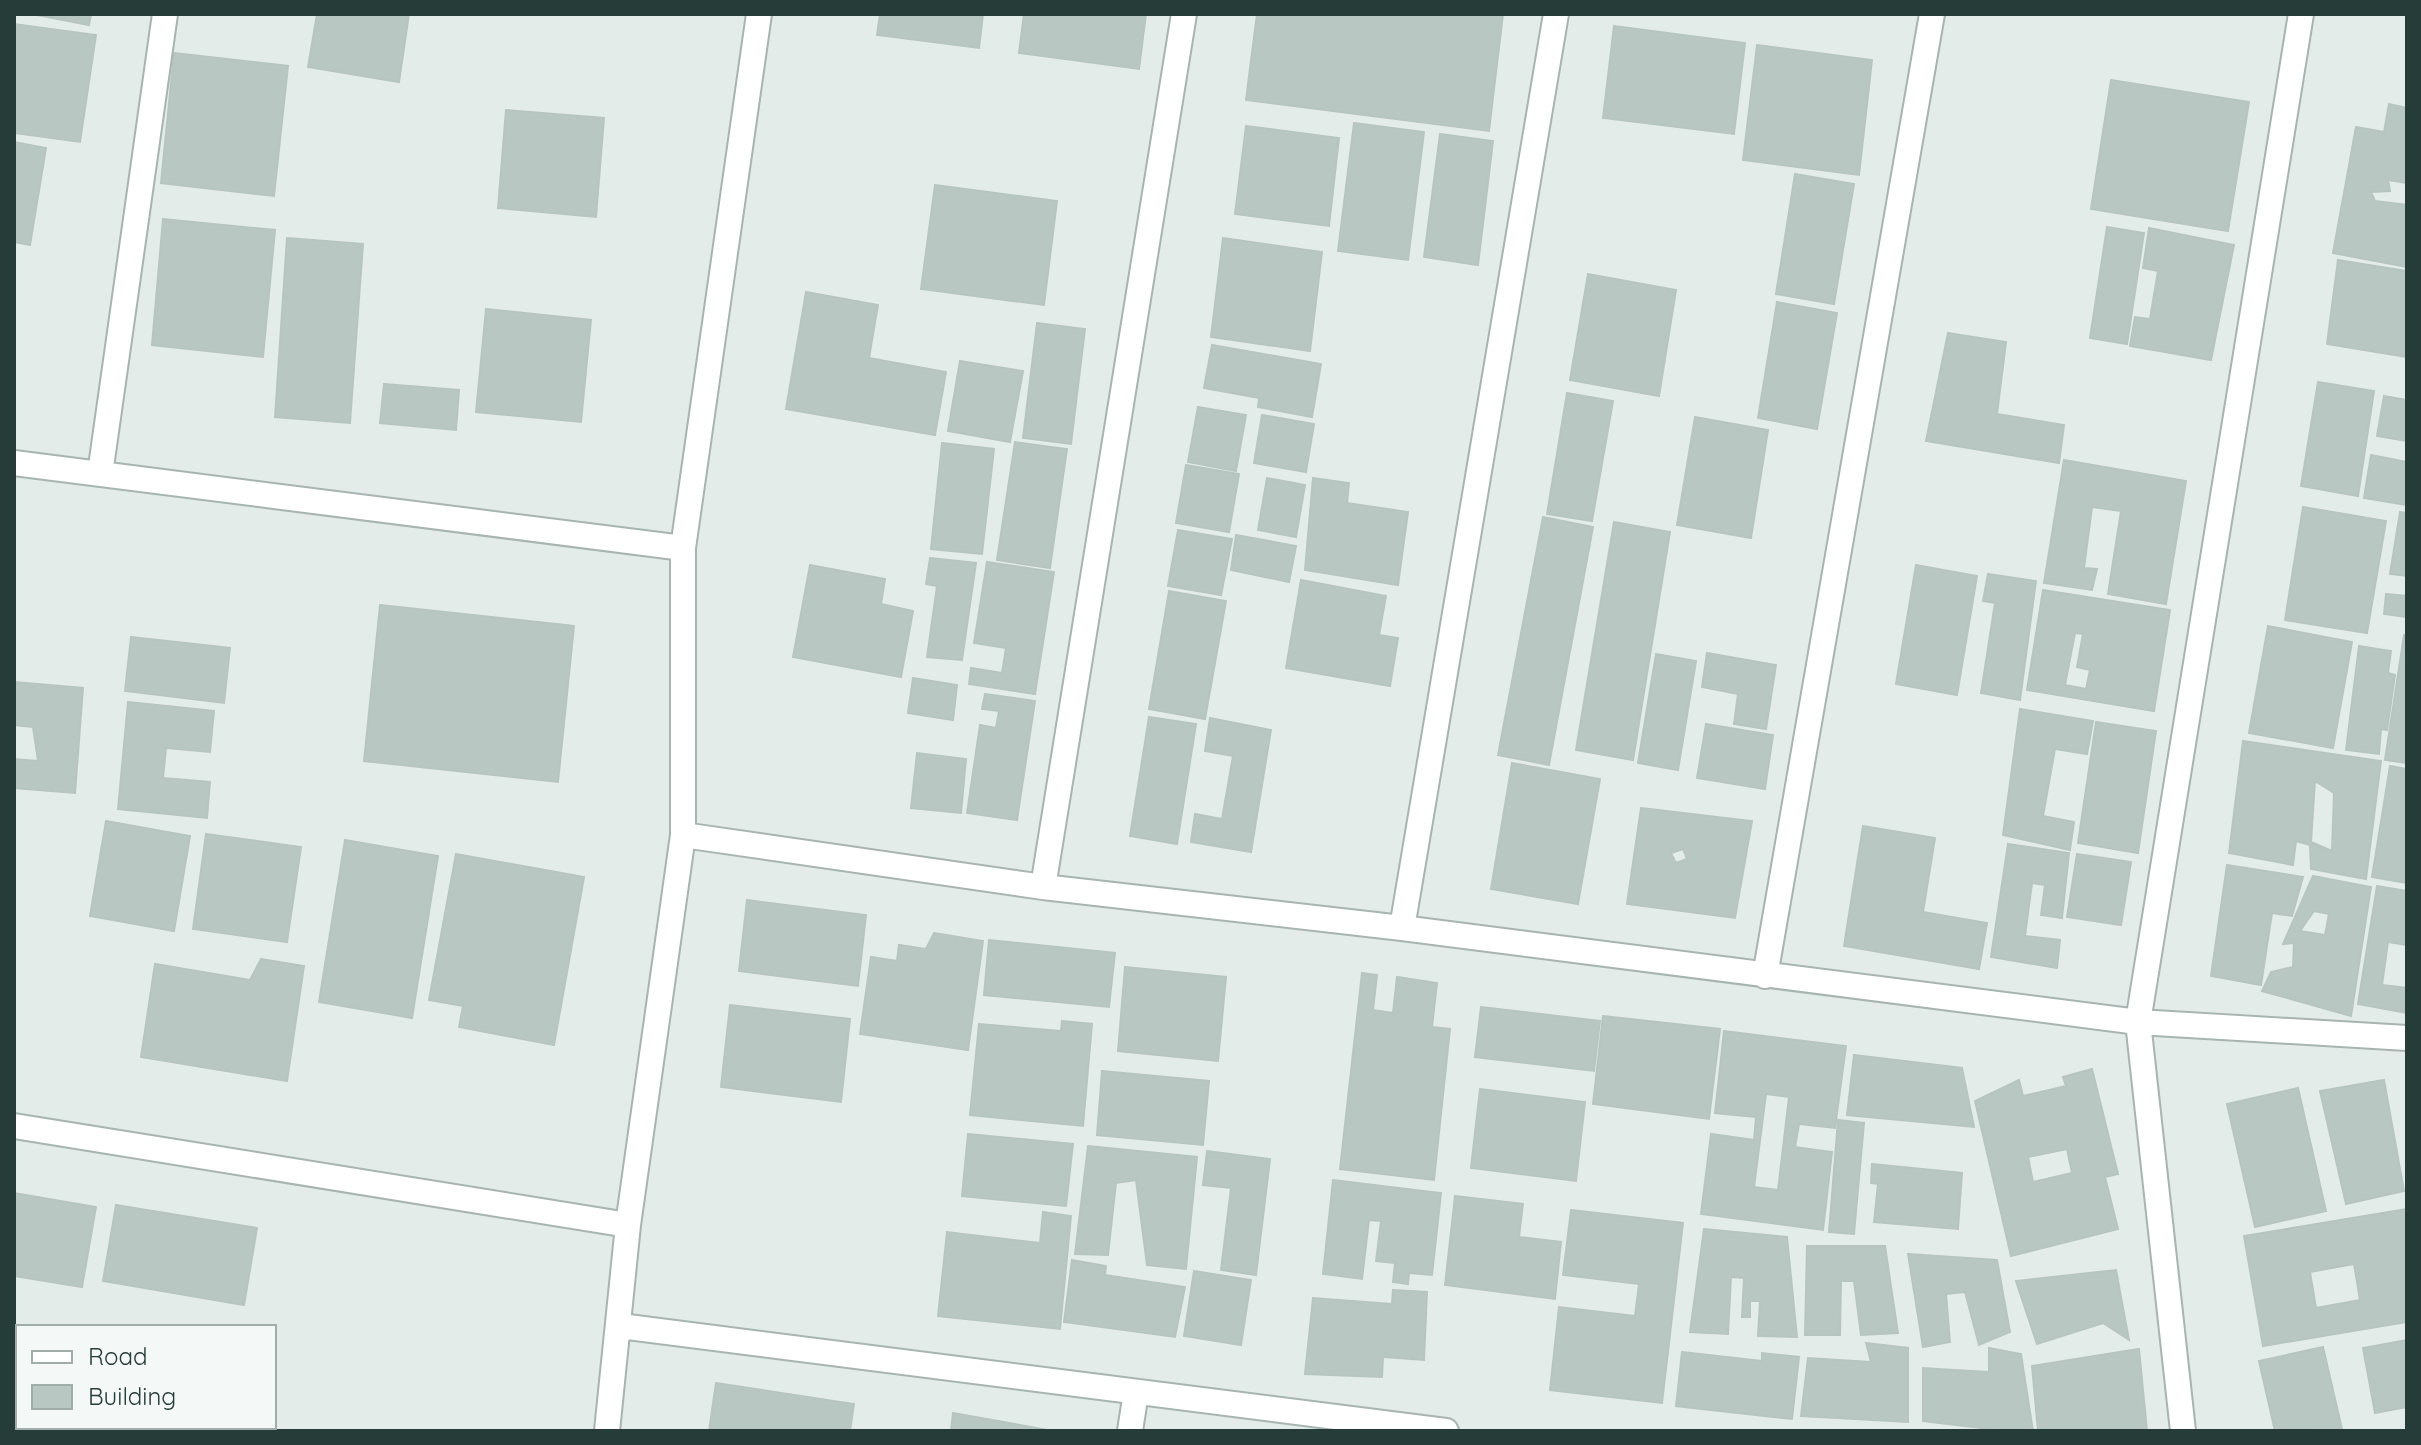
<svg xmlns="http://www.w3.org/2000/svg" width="2421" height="1445" viewBox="0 0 2421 1445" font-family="Quicksand,sans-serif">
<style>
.building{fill:#b9c7c3;stroke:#b7c5c1;stroke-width:2;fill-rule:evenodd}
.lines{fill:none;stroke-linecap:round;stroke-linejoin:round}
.minor-casing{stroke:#a7b4b1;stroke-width:28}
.minor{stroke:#fff;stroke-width:24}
</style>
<rect width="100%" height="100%" fill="#e4ece9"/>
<path class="building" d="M 32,14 L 91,14 L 89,25 Z
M 317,14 L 409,14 L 399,82 L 308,67 Z
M 880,14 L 983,14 L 979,48 L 877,35 Z
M 1024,14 L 1146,14 L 1139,69 L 1019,53 Z
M 1257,14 L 1503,14 L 1489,131 L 1246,100 Z
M 14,24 L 96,35 L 80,142 L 14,133 Z
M 1614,26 L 1745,43 L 1734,134 L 1603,118 Z
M 1757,45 L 1872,60 L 1859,175 L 1743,160 Z
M 174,53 L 288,66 L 274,196 L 161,183 Z
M 2111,80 L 2249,102 L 2228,231 L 2091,209 Z
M 2389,104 L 2407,108 L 2407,183 L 2388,180 L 2390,191 L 2371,192 L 2375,201 L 2407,205 L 2407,267 L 2333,253 L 2356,127 L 2384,132 Z
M 506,110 L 604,118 L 596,217 L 498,208 Z
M 1354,123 L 1424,132 L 1408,260 L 1338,251 Z
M 1246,126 L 1339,138 L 1329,226 L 1235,214 Z
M 1440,134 L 1493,141 L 1478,265 L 1424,257 Z
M 14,142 L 46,148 L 30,245 L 14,242 Z
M 1795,174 L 1854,184 L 1834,304 L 1776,294 Z
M 935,185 L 1057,201 L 1044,305 L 921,289 Z
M 163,219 L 275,230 L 263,357 L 152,345 Z
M 2107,227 L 2144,233 L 2127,344 L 2090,338 Z
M 2149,228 L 2234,245 L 2211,360 L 2130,346 L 2135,317 L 2150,319 L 2158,271 L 2143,268 Z
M 287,238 L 363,244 L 350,423 L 275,417 Z
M 1223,238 L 1322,252 L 1310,351 L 1211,337 Z
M 2338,260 L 2407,271 L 2407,357 L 2327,344 Z
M 1588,274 L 1676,290 L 1659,396 L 1570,380 Z
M 806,292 L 878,305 L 869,358 L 946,372 L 935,435 L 786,409 Z
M 1777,302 L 1837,313 L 1817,429 L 1758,418 Z
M 486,309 L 591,320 L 581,422 L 476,412 Z
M 1037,323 L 1085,329 L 1071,444 L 1023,438 Z
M 1948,333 L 2006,342 L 1997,414 L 2064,425 L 2059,463 L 1926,441 Z
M 1212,345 L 1321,364 L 1312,417 L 1258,407 L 1259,398 L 1204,388 Z
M 960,361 L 1023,371 L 1010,442 L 948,431 Z
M 2318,382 L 2374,391 L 2358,496 L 2301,486 Z
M 384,384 L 459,390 L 456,430 L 380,423 Z
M 1567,393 L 1613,401 L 1592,521 L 1547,514 Z
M 2384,396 L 2407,400 L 2407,441 L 2377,436 Z
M 1198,407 L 1246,415 L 1236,471 L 1188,462 Z
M 1262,415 L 1314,424 L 1306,472 L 1254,463 Z
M 1695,417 L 1768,430 L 1751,538 L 1677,525 Z
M 1015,442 L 1067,449 L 1050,568 L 997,560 Z
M 942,443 L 994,449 L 982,554 L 931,549 Z
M 2371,455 L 2407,462 L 2407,505 L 2364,498 Z
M 2064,460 L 2186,481 L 2166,604 L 2108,594 L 2121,511 L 2092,507 L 2084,568 L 2097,569 L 2092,590 L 2044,583 Z
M 1186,465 L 1239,474 L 1229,532 L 1176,523 Z
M 1267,478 L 1305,485 L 1296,537 L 1258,530 Z
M 1313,478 L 1349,483 L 1347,503 L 1408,512 L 1398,585 L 1305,570 Z
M 2303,507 L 2386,521 L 2367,633 L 2285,620 Z
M 2400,512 L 2407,513 L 2407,576 L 2390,574 Z
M 1543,517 L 1593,527 L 1549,765 L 1498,755 Z
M 1614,522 L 1670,532 L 1633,760 L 1576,750 Z
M 1178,530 L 1232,539 L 1221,595 L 1168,586 Z
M 1236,535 L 1296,546 L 1289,582 L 1231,570 Z
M 930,558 L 976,563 L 962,660 L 927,657 L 937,586 L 926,584 Z
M 987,562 L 1054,572 L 1035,694 L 969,684 L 971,668 L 1002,673 L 1006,648 L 974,643 Z
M 810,565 L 885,579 L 881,604 L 913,611 L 901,677 L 793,657 Z
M 1916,565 L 1977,576 L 1957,695 L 1896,684 Z
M 1988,574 L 2036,581 L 2020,700 L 1981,693 L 1995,603 L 1983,601 Z
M 1301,580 L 1386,596 L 1379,635 L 1398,638 L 1390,686 L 1286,668 Z
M 2043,590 L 2170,610 L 2154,711 L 2027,690 ZM 2075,633 L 2083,634 L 2077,667 L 2090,670 L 2086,689 L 2065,685 Z
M 1169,591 L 1226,601 L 1205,719 L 1149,709 Z
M 2386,594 L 2407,596 L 2407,617 L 2384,614 Z
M 380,605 L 574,626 L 558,782 L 364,761 Z
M 2268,626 L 2352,642 L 2333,748 L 2249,733 Z
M 2404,635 L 2407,636 L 2407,763 L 2385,760 Z
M 131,637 L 230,648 L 224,703 L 125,691 Z
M 2359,646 L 2391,651 L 2388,673 L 2395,675 L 2387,730 L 2381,729 L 2379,754 L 2346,750 Z
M 1707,653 L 1776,665 L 1766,729 L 1734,724 L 1738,694 L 1702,687 Z
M 1656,654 L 1696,661 L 1678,770 L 1638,763 Z
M 913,678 L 957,685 L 953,720 L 908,713 Z
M 14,682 L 83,688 L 75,793 L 14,788 L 14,759 L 38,761 L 33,727 L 14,725 Z
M 985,694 L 1035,701 L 1017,820 L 967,813 L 980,725 L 996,728 L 999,711 L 982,709 Z
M 128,702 L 214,711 L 210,752 L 166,748 L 163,778 L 210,782 L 207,818 L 118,809 Z
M 2020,709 L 2093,721 L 2087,754 L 2055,749 L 2043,816 L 2074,822 L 2070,850 L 2003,835 Z
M 1149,717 L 1196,724 L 1177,844 L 1130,836 Z
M 1210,718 L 1271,730 L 1251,852 L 1191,842 L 1195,814 L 1222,819 L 1233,756 L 1205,751 Z
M 2096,722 L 2156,731 L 2138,853 L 2078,843 Z
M 1706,724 L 1773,735 L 1765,789 L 1697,778 Z
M 2243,741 L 2381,761 L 2366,879 L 2311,869 L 2310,845 L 2296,841 L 2293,865 L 2229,853 ZM 2315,781 L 2334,793 L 2332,851 L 2311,842 Z
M 917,753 L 966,759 L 961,813 L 911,808 Z
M 1512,763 L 1600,779 L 1578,904 L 1491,889 Z
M 2390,766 L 2407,769 L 2407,883 L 2372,877 Z
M 1641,808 L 1752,821 L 1735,918 L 1627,904 ZM 1683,849 L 1687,859 L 1676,863 L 1671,853 Z
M 106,821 L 190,836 L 174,931 L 90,916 Z
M 1863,826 L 1935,838 L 1923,912 L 1987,923 L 1979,969 L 1844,946 Z
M 206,834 L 301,847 L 287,942 L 193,929 Z
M 345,840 L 438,856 L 412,1018 L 319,1002 Z
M 2008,844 L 2069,853 L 2062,918 L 2041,915 L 2045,885 L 2032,883 L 2025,936 L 2060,940 L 2057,968 L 1991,957 Z
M 456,854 L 584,877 L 554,1045 L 459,1027 L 463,1006 L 429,1000 Z
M 2077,854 L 2131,862 L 2121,925 L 2067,917 Z
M 2227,865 L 2303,877 L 2292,916 L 2272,913 L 2261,985 L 2211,976 Z
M 2313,876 L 2371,887 L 2351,1016 L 2262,991 L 2271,972 L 2293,967 L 2294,943 L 2283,944 ZM 2314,911 L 2329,914 L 2325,935 L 2300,931 Z
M 2377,886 L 2407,891 L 2407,945 L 2388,942 L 2382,985 L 2407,988 L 2407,1013 L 2358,1004 Z
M 747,900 L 866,915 L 858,986 L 739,971 Z
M 934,933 L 983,941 L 968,1050 L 860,1034 L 871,957 L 897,961 L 899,945 L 926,949 Z
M 989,940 L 1115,953 L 1109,1007 L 984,995 Z
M 261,959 L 304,966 L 287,1081 L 141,1057 L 155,964 L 250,980 Z
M 1125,967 L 1226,977 L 1218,1061 L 1118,1051 Z
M 1362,973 L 1377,975 L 1373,1010 L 1393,1013 L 1397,977 L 1437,983 L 1432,1027 L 1450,1029 L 1434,1180 L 1340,1169 Z
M 730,1005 L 850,1019 L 841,1102 L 721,1087 Z
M 1481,1007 L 1600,1021 L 1594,1071 L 1475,1057 Z
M 1603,1016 L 1720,1029 L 1709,1119 L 1593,1104 Z
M 1062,1021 L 1092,1024 L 1083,1126 L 970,1115 L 979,1024 L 1061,1031 Z
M 1724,1031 L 1846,1046 L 1835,1128 L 1799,1124 L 1795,1147 L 1832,1152 L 1823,1230 L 1701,1214 L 1711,1134 L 1754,1140 L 1756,1117 L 1715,1113 ZM 1766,1094 L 1789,1097 L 1778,1190 L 1754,1187 Z
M 1854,1055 L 1962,1068 L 1974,1127 L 1847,1115 Z
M 2092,1069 L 2118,1174 L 2105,1177 L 2118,1229 L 2011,1256 L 1975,1101 L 2019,1080 L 2023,1096 L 2066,1086 L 2063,1077 ZM 2067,1149 L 2072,1173 L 2033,1182 L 2028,1157 Z
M 1102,1071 L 1209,1081 L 1203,1145 L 1097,1135 Z
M 2384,1080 L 2404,1191 L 2346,1204 L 2320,1091 Z
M 2298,1088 L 2326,1211 L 2255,1227 L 2227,1104 Z
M 1480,1089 L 1585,1102 L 1576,1181 L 1471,1168 Z
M 1838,1120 L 1864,1123 L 1854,1234 L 1829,1232 Z
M 968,1134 L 1073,1144 L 1066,1206 L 962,1196 Z
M 1088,1146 L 1197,1157 L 1186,1269 L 1147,1265 L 1136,1180 L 1116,1183 L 1108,1255 L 1075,1254 Z
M 1207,1151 L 1270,1159 L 1256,1275 L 1221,1270 L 1231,1188 L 1203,1185 Z
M 1872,1164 L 1962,1173 L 1958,1229 L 1874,1222 L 1878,1184 L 1871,1183 Z
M 1333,1180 L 1441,1193 L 1432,1275 L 1409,1273 L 1408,1284 L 1393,1282 L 1395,1263 L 1376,1261 L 1381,1221 L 1369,1220 L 1362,1279 L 1323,1274 Z
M 14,1193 L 96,1207 L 82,1287 L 14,1276 Z
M 1455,1196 L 1523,1204 L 1519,1237 L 1561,1242 L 1555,1299 L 1445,1285 Z
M 116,1205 L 257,1228 L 244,1305 L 103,1281 Z
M 2407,1209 L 2407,1322 L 2263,1346 L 2244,1236 ZM 2354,1264 L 2360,1300 L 2316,1308 L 2310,1272 Z
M 1571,1210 L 1683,1223 L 1662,1403 L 1550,1390 L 1559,1307 L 1635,1316 L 1639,1284 L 1563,1275 Z
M 1043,1212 L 1071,1216 L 1060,1329 L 938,1316 L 947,1232 L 1040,1243 Z
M 1704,1229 L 1787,1237 L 1797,1337 L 1758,1336 L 1760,1301 L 1750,1301 L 1750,1317 L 1742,1317 L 1744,1278 L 1731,1277 L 1728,1334 L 1690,1332 Z
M 1807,1246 L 1885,1246 L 1898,1333 L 1861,1335 L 1854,1281 L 1841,1281 L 1840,1335 L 1805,1335 Z
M 1908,1254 L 1997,1260 L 2010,1332 L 1979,1345 L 1965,1292 L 1946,1294 L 1950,1342 L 1923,1347 Z
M 1072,1260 L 1106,1266 L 1105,1275 L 1185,1287 L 1175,1337 L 1064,1322 Z
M 2116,1270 L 2129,1340 L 2103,1323 L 2037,1344 L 2016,1281 Z
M 1194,1271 L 1251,1280 L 1241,1345 L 1184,1336 Z
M 1393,1290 L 1427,1292 L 1424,1360 L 1383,1357 L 1382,1377 L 1305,1374 L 1313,1298 L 1392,1304 Z
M 2407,1340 L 2407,1407 L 2375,1413 L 2363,1348 Z
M 1866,1343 L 1908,1348 L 1908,1422 L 1801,1416 L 1808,1358 L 1871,1362 Z
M 2323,1347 L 2342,1429 L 2275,1431 L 2259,1361 Z
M 1989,1348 L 2021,1354 L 2033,1431 L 2007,1431 L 1923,1421 L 1923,1368 L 1989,1372 Z
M 2139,1349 L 2147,1431 L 2038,1431 L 2032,1366 Z
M 1682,1352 L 1762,1361 L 1762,1353 L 1799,1357 L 1792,1419 L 1676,1406 Z
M 716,1383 L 854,1404 L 850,1431 L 709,1431 Z
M 953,1413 L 1048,1430 L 1048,1431 L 951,1431 Z"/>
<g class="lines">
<defs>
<path id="minor" d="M 14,463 L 683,548
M 100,474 L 165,14
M 683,835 L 1043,887 L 1402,928 L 2138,1022 L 2407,1038
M 1043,887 L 1184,14
M 1402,928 L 1556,14
M 1765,976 L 1932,14
M 14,1126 L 628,1225
M 620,1326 L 1446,1431
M 607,1431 L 628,1225 L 683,835 L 683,548 L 759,14
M 1130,1431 L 1136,1392
M 2183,1431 L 2138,1022 L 2301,14"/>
</defs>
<use href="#minor" class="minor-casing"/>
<use href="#minor" class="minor"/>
</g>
<rect width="2421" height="1445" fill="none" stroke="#253c39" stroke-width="32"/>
<rect x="16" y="1325" width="260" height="104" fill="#f4f9f7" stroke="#a1adab" stroke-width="2"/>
<rect x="32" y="1351" width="40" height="12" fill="#ffffff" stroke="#a1adab" stroke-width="2"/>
<text x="88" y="1365" font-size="24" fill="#253c39">Road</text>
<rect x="32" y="1385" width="40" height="24" fill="#b9c7c3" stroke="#a1adab" stroke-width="2"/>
<text x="88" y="1405" font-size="24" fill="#253c39">Building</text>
</svg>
